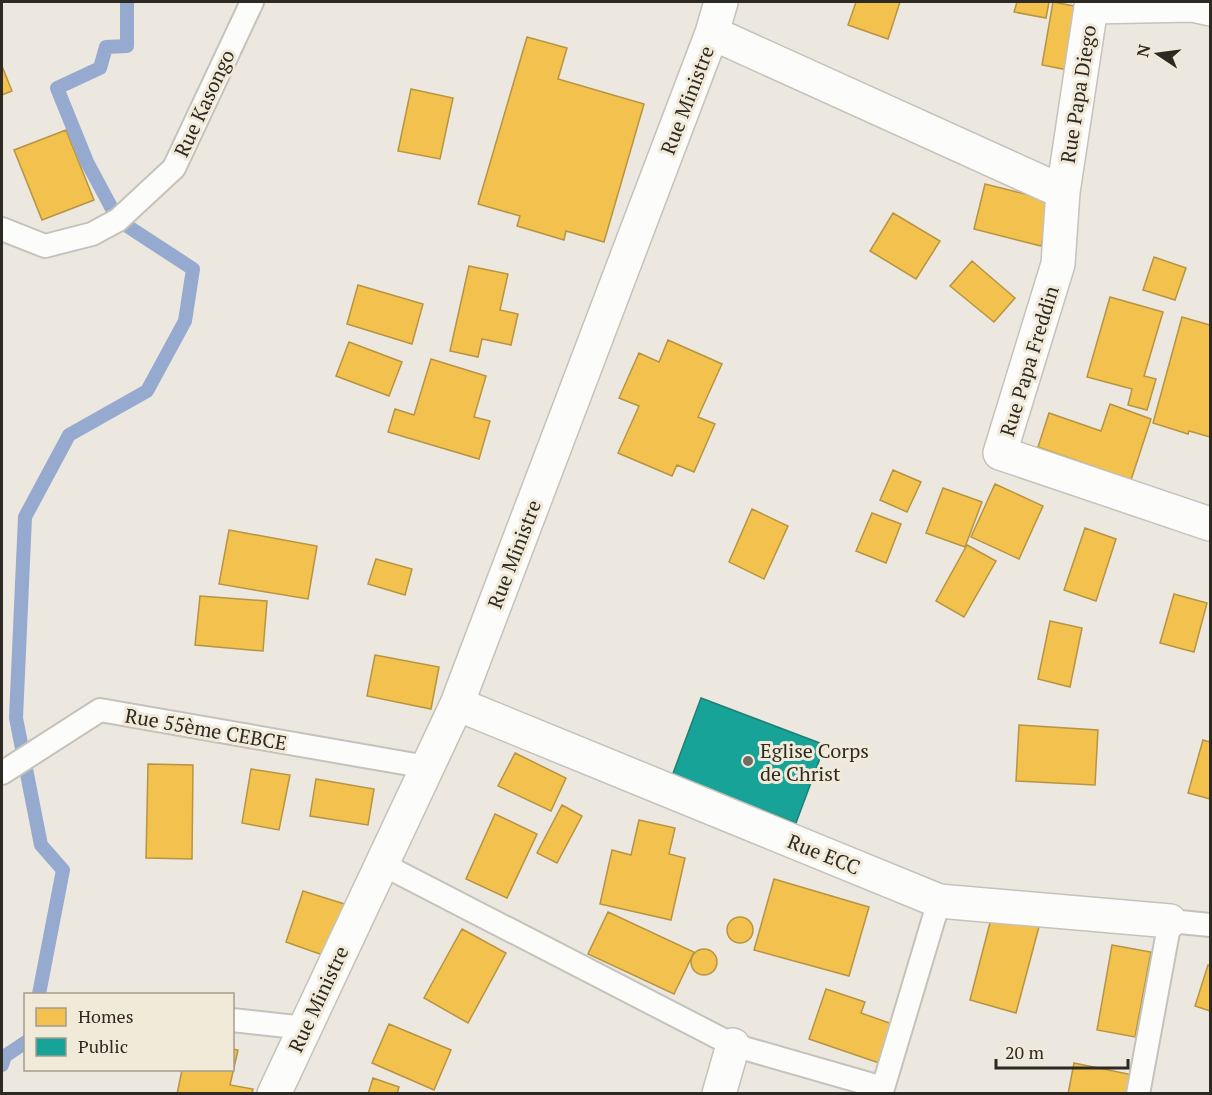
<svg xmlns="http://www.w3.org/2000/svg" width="1212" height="1095" viewBox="0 0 1212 1095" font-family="'PT Serif',serif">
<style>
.homes{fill:#f2c14e;stroke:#b79441;stroke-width:1.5}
.public{fill:#17a398;stroke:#1e7f75;stroke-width:1.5}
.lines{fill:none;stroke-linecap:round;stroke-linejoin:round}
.stream{stroke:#96aad0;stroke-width:14}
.lane-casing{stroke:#c5c2bb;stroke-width:26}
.street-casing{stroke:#c5c2bb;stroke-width:36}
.lane{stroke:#fcfcfa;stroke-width:22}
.street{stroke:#fcfcfa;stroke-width:33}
.poi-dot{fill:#706c65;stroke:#f2ead9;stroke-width:2}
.labels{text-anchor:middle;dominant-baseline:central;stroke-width:6;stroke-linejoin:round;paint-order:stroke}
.street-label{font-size:20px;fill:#2d2a23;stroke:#f2ead9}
.poi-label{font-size:20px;fill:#2d2a23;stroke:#f2ead9;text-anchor:start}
</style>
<rect width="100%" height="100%" fill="#ece8df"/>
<path class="homes" d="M 856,2 L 900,2 L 888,39 L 848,25 Z
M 1017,2 L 1049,2 L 1046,18 L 1014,12 Z
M 1053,2 L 1080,7 L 1068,70 L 1042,65 Z
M 527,37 L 567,48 L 558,79 L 644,104 L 604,242 L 566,231 L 564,240 L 517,226 L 520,216 L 478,204 Z
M 2,66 L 12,91 L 2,95 Z
M 411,89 L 453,98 L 440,159 L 398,151 Z
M 66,130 L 94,200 L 42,220 L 14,150 Z
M 985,184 L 1053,201 L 1041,246 L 974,229 Z
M 893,213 L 940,241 L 916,279 L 870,251 Z
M 1154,257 L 1186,268 L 1175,300 L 1143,290 Z
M 972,261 L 1015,298 L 994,322 L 950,286 Z
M 469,266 L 508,274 L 500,310 L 518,314 L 511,345 L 482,339 L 478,357 L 450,351 Z
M 358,285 L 423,304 L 412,344 L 347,324 Z
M 1110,297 L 1163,312 L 1144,376 L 1156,379 L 1147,410 L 1128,405 L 1132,389 L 1087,377 Z
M 1182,317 L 1210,325 L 1210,437 L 1189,431 L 1188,434 L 1153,423 Z
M 668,340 L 722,364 L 698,417 L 715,424 L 694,472 L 677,465 L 672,476 L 618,453 L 639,406 L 619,398 L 639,353 L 659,362 Z
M 349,342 L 402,362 L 389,396 L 336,376 Z
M 431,359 L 486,376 L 474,417 L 490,421 L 479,459 L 388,432 L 395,409 L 414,415 Z
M 1110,404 L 1151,419 L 1131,480 L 1038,447 L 1049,413 L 1101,431 Z
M 893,470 L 921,482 L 907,512 L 880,500 Z
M 995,484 L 1043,506 L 1019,559 L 971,537 Z
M 943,488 L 982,502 L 965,547 L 926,533 Z
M 752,509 L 788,526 L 764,579 L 729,562 Z
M 872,513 L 901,524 L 886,563 L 856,551 Z
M 1085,528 L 1116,539 L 1096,601 L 1064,590 Z
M 229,530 L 317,546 L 308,599 L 219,584 Z
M 967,545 L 996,561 L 964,617 L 936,601 Z
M 376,559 L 412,569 L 405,595 L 368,584 Z
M 1174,594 L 1207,603 L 1194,652 L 1160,643 Z
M 200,596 L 267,601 L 263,651 L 195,645 Z
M 1050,621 L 1082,628 L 1070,687 L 1038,679 Z
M 375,655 L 439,667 L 431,709 L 367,696 Z
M 1019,725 L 1098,730 L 1095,785 L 1016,781 Z
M 1203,740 L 1210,742 L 1210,799 L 1188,793 Z
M 515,753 L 566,778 L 551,811 L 498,786 Z
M 148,764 L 193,765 L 192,859 L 146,858 Z
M 251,769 L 290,775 L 279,830 L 242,823 Z
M 316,779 L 374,789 L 368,825 L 310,816 Z
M 562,805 L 582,816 L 557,863 L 537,853 Z
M 495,814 L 537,834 L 507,898 L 466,879 Z
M 639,820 L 675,828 L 669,854 L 685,858 L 671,920 L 600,904 L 612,850 L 631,855 Z
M 774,879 L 869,907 L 849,976 L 754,950 Z
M 303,891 L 351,906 L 334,959 L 286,942 Z
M 993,911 L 1040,923 L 1016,1013 L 970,1000 Z
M 608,912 L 694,952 L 674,994 L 588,954 Z
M727 930a13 13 0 1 1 26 0a13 13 0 1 1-26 0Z
M 462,929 L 506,953 L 468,1023 L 424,998 Z
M 1112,945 L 1151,952 L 1135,1037 L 1097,1030 Z
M691 962a13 13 0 1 1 26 0a13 13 0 1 1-26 0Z
M 1208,965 L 1210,966 L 1210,1011 L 1195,1006 Z
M 826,989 L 865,1002 L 861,1013 L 895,1025 L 882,1064 L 809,1039 Z
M 389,1024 L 451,1050 L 434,1090 L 372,1063 Z
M 232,1049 L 238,1050 L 230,1085 L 253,1089 L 252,1094 L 177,1094 L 182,1070 L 232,1070 Z
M 1074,1063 L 1133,1075 L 1129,1094 L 1068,1094 Z
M 373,1078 L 399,1087 L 397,1094 L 368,1094 Z"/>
<path class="public" d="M 701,698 L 825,745 L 796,823 L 672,776 Z"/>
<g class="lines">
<path class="stream" d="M 39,994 L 63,870 L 41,845 L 16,718 L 25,517 L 69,435 L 147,391 L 185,321 L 193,269 L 118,220 L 87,162 L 57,88 L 100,68 L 106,47 L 127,46 L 127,2
M 2,1065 L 5,1056 L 26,1042"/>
<defs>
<path id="lane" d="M 2,229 L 45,246 L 92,234 L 118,220 L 174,168 L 252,2
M 2,773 L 100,710 L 427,767
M 382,864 L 733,1045 L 883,1088 L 939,901
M 232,1020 L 305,1028
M 1138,1094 L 1170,921 L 1210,925"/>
<path id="street" d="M 1210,9 L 1192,5 L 1091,7 L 1063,192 L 1058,264 L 1000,453 L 1210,524
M 712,33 L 1063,192
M 457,704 L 939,901 L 1170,921
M 274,1094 L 457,704 L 712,33 L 721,2
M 719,1094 L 733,1045"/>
</defs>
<use href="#lane" class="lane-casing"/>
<use href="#street" class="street-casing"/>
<use href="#lane" class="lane"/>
<use href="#street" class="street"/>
</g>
<circle class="poi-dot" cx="748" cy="761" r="6"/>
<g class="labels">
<g class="street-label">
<text transform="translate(1078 94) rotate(-81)">Rue Papa Diego</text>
<text transform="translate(687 100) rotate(-69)">Rue Ministre</text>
<text transform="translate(204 103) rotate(-65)">Rue Kasongo</text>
<text transform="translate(1029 361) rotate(-73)">Rue Papa Freddin</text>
<text transform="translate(514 554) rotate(-69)">Rue Ministre</text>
<text transform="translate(206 729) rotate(10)">Rue 55ème CEBCE</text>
<text transform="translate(824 854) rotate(22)">Rue ECC</text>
<text transform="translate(318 999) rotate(-65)">Rue Ministre</text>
</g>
<g class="poi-label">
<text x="760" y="750">Eglise Corps<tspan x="760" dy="23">de Christ</tspan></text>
</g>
</g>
<rect width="1212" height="1095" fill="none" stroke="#2d2a23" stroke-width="6"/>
<rect x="24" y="993" width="210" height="78" fill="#f2ead9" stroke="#a39d90" stroke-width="1.5"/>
<rect x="36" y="1008" width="30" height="18" fill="#f2c14e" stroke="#a39d90" stroke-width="1.5"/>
<text x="78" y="1023" font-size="18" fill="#2d2a23">Homes</text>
<rect x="36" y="1038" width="30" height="18" fill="#17a398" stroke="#a39d90" stroke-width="1.5"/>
<text x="78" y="1053" font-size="18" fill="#2d2a23">Public</text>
<g transform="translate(1158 54) rotate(283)" stroke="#f2ead9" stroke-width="4.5" paint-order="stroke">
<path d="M0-4.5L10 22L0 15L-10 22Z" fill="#2d2a23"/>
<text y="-9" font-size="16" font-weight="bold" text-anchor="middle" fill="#2d2a23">N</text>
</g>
<path d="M996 1059v9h132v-9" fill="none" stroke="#2d2a23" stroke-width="3"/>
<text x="1005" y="1059" font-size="18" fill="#2d2a23" stroke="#f2ead9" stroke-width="4.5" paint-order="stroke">20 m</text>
</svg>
